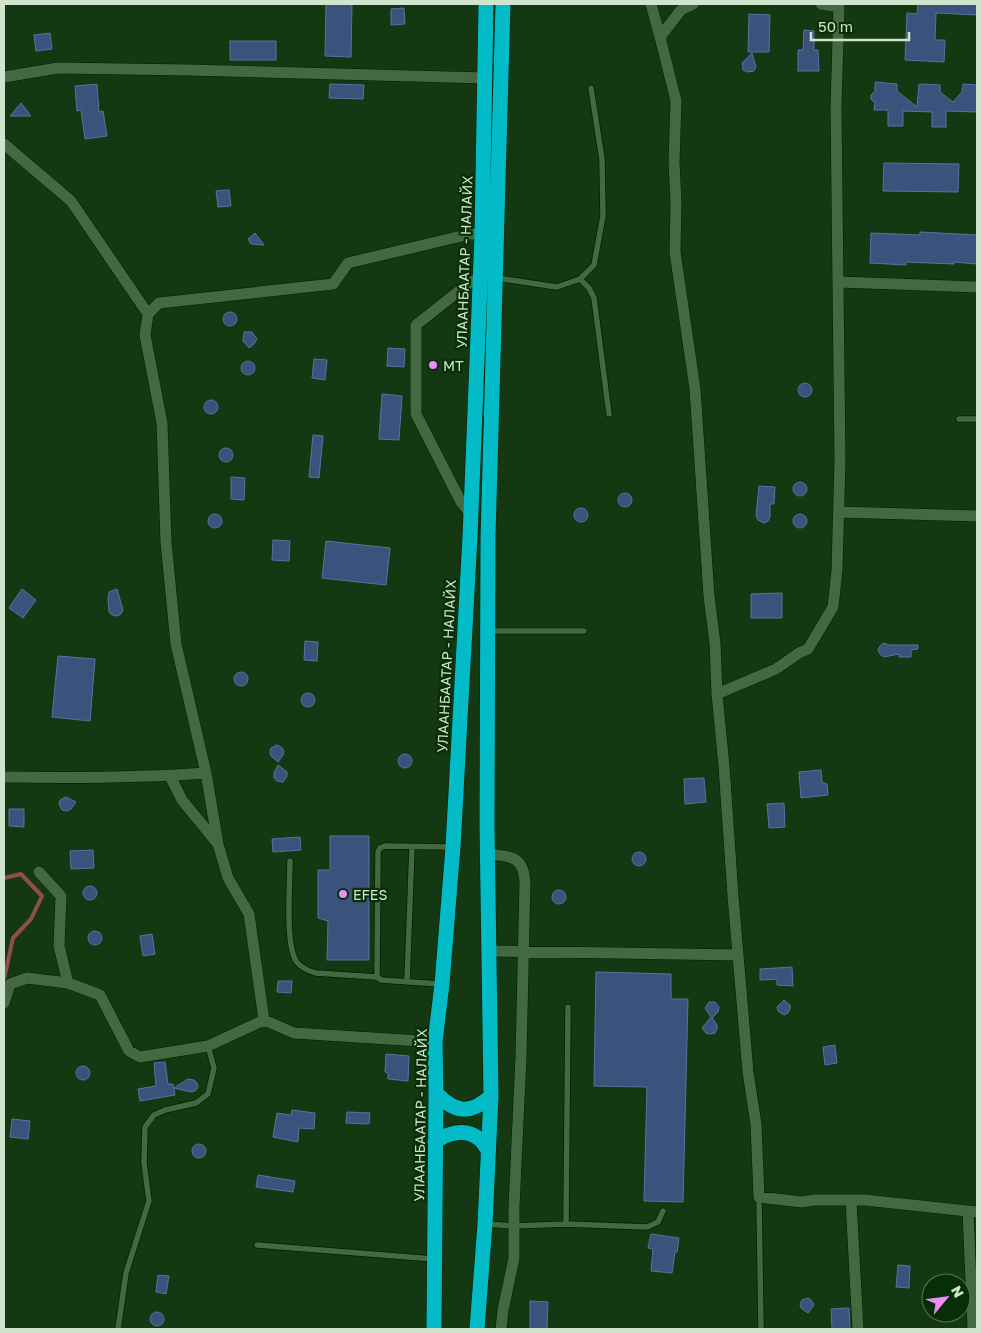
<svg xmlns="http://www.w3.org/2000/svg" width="981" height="1333" viewBox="0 0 981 1333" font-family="'Golos Text',sans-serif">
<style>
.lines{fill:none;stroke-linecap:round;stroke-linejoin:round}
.stream{stroke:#8e4f4c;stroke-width:4}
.building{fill:#3b527d;stroke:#5a729f}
.lane-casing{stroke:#001f00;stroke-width:7}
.street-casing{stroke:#001f00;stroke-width:12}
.highway-casing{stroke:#001f00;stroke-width:16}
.lane{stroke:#446940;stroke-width:5.5}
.street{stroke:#446940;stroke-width:11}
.highway{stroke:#02bbc6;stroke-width:15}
.poi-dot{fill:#ec8cfa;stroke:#082e07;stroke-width:2}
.labels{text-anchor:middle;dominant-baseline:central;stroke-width:4.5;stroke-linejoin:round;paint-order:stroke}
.street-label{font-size:14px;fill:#d0e4cd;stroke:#082e07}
.poi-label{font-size:14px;fill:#d0e4cd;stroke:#082e07;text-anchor:start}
</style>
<rect width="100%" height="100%" fill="#143812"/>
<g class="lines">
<path class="stream" d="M 4,878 L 21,874 L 42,896 L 31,919 L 13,938 L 4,979"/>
</g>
<path class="building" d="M 326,4 L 352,4 L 351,57 L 325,56 Z
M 918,4 L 977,4 L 977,15 L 936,13 L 935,40 L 945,40 L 944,62 L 905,60 L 907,13 L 917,14 Z
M 404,8 L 405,24 L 391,25 L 391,9 Z
M 749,14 L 770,15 L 769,52 L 748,52 Z
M 804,30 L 814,31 L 814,50 L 818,50 L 819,71 L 798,71 L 798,50 L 803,50 Z
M 50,33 L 52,49 L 36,51 L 34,35 Z
M 230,41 L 276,41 L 276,60 L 230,60 Z
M 752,53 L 756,67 L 754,71 L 747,72 L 743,70 L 742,63 Z
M 875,82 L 897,84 L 897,91 L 917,107 L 919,84 L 940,85 L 940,92 L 953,102 L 962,92 L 963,84 L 977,85 L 977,112 L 946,111 L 946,127 L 932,127 L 932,112 L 903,111 L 903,126 L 888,126 L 888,110 L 874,110 L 875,103 L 871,99 L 871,95 L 875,91 Z
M 97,84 L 99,112 L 103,111 L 107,136 L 85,139 L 81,110 L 77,111 L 75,86 Z
M 330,84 L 364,85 L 363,99 L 329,98 Z
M 21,103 L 31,116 L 10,116 Z
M 884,163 L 959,164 L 958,192 L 883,191 Z
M 229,190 L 231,206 L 218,207 L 216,191 Z
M 920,232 L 977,235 L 977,264 L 954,262 L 954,264 L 906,262 L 906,265 L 870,263 L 871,233 L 920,235 Z
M 255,233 L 264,245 L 251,244 L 248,239 Z
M223 319a7 7 0 1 1 14 0a7 7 0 1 1-14 0Z
M 244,332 L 252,332 L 257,339 L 254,344 L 249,348 L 243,341 Z
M 388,348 L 405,349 L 404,367 L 387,366 Z
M 314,359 L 327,360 L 325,380 L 312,378 Z
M241 368a7 7 0 1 1 14 0a7 7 0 1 1-14 0Z
M798 390a7 7 0 1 1 14 0a7 7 0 1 1-14 0Z
M 382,394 L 402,396 L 399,440 L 379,439 Z
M204 407a7 7 0 1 1 14 0a7 7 0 1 1-14 0Z
M 313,435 L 323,436 L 319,478 L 309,477 Z
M219 455a7 7 0 1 1 14 0a7 7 0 1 1-14 0Z
M 231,477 L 245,478 L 244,500 L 231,499 Z
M793 489a7 7 0 1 1 14 0a7 7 0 1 1-14 0Z
M 759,486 L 775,487 L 774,504 L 770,504 L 770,517 L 768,521 L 764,523 L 758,520 L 756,516 Z
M618 500a7 7 0 1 1 14 0a7 7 0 1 1-14 0Z
M574 515a7 7 0 1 1 14 0a7 7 0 1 1-14 0Z
M793 521a7 7 0 1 1 14 0a7 7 0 1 1-14 0Z
M208 521a7 7 0 1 1 14 0a7 7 0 1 1-14 0Z
M 273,540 L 290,541 L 289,561 L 272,560 Z
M 326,541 L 390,548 L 386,585 L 322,578 Z
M 22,589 L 36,600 L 23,618 L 9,608 Z
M 117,589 L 123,610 L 121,614 L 117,616 L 112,615 L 109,612 L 108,600 L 109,592 Z
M 782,593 L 782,618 L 751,618 L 751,594 Z
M 305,641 L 318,642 L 317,661 L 304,660 Z
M 883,643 L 890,645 L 918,645 L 918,649 L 911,650 L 911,657 L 899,657 L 899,654 L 884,657 L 880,654 L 878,650 L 880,646 Z
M 58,656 L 95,659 L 90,721 L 52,717 Z
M234 679a7 7 0 1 1 14 0a7 7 0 1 1-14 0Z
M301 700a7 7 0 1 1 14 0a7 7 0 1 1-14 0Z
M 277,745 L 281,747 L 284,751 L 283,755 L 278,762 L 271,756 L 270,752 L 271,748 Z
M398 761a7 7 0 1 1 14 0a7 7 0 1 1-14 0Z
M 278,765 L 287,772 L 287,776 L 283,782 L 277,781 L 274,778 L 274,773 Z
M 821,770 L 822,782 L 827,784 L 828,795 L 801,798 L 799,772 Z
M 704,778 L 706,802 L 685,804 L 684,779 Z
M 66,797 L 76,802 L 71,809 L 67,811 L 62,810 L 59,804 L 60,800 Z
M 784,803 L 785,827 L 769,828 L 767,804 Z
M 9,809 L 24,809 L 24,827 L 9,826 Z
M 330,836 L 369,836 L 369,960 L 327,960 L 328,921 L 318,918 L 318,870 L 330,870 Z
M 300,837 L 301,850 L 273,852 L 272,839 Z
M 93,850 L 94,868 L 71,869 L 70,851 Z
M632 859a7 7 0 1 1 14 0a7 7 0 1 1-14 0Z
M83 893a7 7 0 1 1 14 0a7 7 0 1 1-14 0Z
M552 897a7 7 0 1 1 14 0a7 7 0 1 1-14 0Z
M88 938a7 7 0 1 1 14 0a7 7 0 1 1-14 0Z
M 152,934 L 155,954 L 143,956 L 140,936 Z
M 792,967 L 793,986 L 777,985 L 777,979 L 760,980 L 760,969 Z
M 596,972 L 671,974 L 671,999 L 688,999 L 683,1202 L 644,1201 L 647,1087 L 594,1086 Z
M 278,981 L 292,981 L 291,993 L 277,992 Z
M 784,1000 L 790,1005 L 790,1009 L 788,1013 L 784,1015 L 778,1011 L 777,1007 Z
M 709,1002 L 715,1002 L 719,1007 L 718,1012 L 712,1018 L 717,1025 L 717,1029 L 715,1033 L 710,1034 L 706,1033 L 702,1028 L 711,1017 L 705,1008 Z
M 835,1045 L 837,1063 L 825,1065 L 823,1047 Z
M 386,1054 L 409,1056 L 408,1081 L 388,1079 L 388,1073 L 385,1072 Z
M 165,1062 L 168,1084 L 173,1084 L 175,1095 L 140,1101 L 138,1089 L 156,1086 L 154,1063 Z
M76 1073a7 7 0 1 1 14 0a7 7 0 1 1-14 0Z
M 188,1079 L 194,1080 L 197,1083 L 198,1087 L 195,1091 L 191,1092 L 174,1088 Z
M 292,1110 L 315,1113 L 314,1129 L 299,1128 L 298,1142 L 273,1137 L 277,1113 L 291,1115 Z
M 347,1112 L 370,1113 L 369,1124 L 346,1123 Z
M 12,1119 L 30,1121 L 28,1139 L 10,1137 Z
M192 1151a7 7 0 1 1 14 0a7 7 0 1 1-14 0Z
M 258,1175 L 295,1181 L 293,1192 L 256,1187 Z
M 651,1234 L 679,1238 L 677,1252 L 675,1252 L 672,1273 L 651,1271 L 653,1249 L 648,1248 Z
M 898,1265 L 910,1266 L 909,1288 L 896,1287 Z
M 158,1275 L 169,1276 L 166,1294 L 156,1292 Z
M 808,1298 L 811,1300 L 814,1305 L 808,1313 L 801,1308 L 800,1304 L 802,1300 Z
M 530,1301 L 548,1302 L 547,1329 L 530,1329 Z
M 849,1308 L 850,1329 L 832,1329 L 831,1309 Z
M150 1319a7 7 0 1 1 14 0a7 7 0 1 1-14 0Z"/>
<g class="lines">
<defs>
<path id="lane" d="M 497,278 L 557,287 L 580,279 L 594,265 L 603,216 L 602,159 L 591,88
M 580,279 L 589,288 L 594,298 L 609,414
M 959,419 L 977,419
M 488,631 L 584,631
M 290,861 C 290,884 285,943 296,961 C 301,968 308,971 316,973 L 377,977
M 407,982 L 412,847
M 440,984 L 381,980 L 377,977 L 378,852 L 380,848 L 385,846 L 453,847
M 759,1197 L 761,1329
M 487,1224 L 514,1226 L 566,1224 L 647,1227 L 658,1222 L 663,1211
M 566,1224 L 568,1007
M 257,1245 L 434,1259
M 118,1329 L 126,1273 L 149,1201 L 144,1163 L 145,1127 L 154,1115 L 165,1110 L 196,1103 L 208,1094 L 214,1068 L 208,1046"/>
<path id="street" d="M 651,4 L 660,37
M 693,4 L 681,10 L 660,37 L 676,101 L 674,162 L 676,203 L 675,252 L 695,389 L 709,596 L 715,643 L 717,694 L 724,766 L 733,896 L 748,1072 L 756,1124 L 759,1197 L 802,1202 L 814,1200 L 865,1200 L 977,1212
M 4,77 L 58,68 L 189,70 L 485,78
M 4,144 L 71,201 L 148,314
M 839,282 L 977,287
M 839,512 L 977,516
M 470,513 L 461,502 L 416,414 L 416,325 L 469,283 L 480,278
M 717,694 L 776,669 L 799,653 L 808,649 L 833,607 L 837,570 L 840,461 L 836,106 L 839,7 L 821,4
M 170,776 L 182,800 L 218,844
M 4,777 C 71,778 139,778 206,773
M 488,854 C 511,857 523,855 525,882 L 521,1057 L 514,1207 L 514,1258 L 503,1310 L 501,1329
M 39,872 L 61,896 L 59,946 L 68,983
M 490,951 L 738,955
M 4,1003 L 10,984 L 27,978 L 68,983 L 100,995 L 129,1051 L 140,1057 L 208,1046 L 264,1020 L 294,1033 L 435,1042
M 264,1020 L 249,914 L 228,878 L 218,844 L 206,773 L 176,644 L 166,542 L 162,423 L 145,335 L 148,314 L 159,303 L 333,284 L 348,263 L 470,234 L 482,234
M 851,1201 L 858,1329
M 968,1212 L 973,1329"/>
<path id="highway" d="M 436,1093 C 455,1113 470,1115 491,1096
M 435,1142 C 447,1133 465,1128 478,1138 C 482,1140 485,1146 488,1150
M 434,1329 L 436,1093 L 435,1042 L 442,984 L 453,847 L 470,537 L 482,234 L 486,4
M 477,1329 L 485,1224 L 491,1096 L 487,825 L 488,537 L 503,4"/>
</defs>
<use href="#lane" class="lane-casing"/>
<use href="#street" class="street-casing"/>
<use href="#highway" class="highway-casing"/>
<use href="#lane" class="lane"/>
<use href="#street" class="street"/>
<use href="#highway" class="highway"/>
</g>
<g class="poi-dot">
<circle cx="433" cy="365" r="5"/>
<circle cx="343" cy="894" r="5"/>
</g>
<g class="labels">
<g class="street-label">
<text transform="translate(464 262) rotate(-88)">УЛААНБААТАР - НАЛАЙХ</text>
<text transform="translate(446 666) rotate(-87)">УЛААНБААТАР - НАЛАЙХ</text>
<text transform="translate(420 1115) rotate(-89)">УЛААНБААТАР - НАЛАЙХ</text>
</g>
<g class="poi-label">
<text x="443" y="365">MT</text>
<text x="353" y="894">EFES</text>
</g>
</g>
<rect width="981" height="1333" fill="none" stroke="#d0e4cd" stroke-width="10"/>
<g transform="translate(946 1298) rotate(61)"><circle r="24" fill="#082e07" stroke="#587756"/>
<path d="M0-4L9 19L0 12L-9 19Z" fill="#ec8cfa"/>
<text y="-8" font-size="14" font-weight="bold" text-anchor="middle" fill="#d0e4cd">N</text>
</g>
<path d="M811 32v8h98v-8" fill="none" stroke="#d0e4cd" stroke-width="2.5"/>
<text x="818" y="32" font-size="15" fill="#d0e4cd" stroke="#082e07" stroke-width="4" paint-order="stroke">50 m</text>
</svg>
